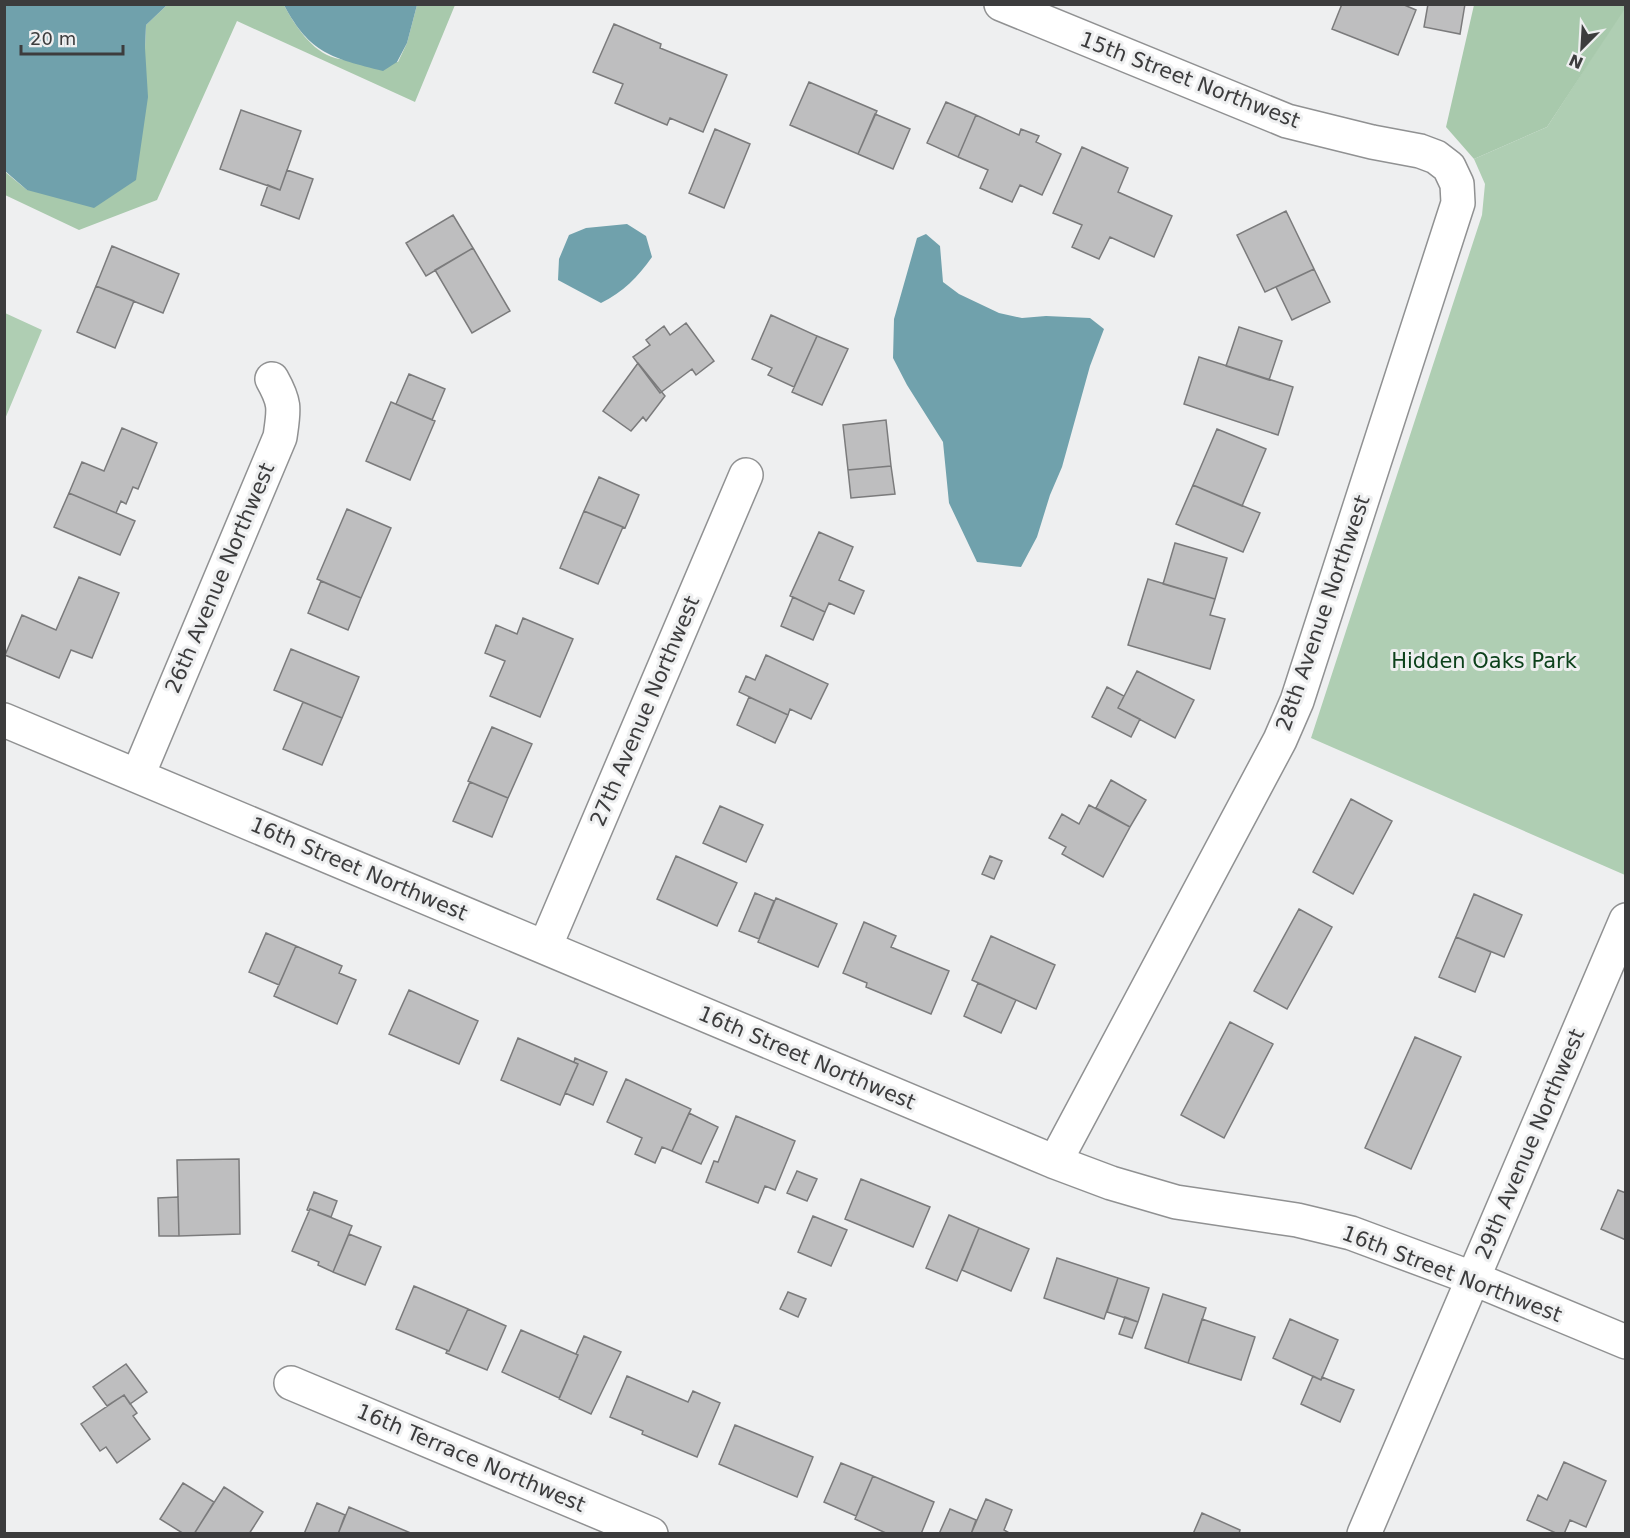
<svg xmlns="http://www.w3.org/2000/svg" width="1630" height="1538" viewBox="0 0 1630 1538" font-family="'DejaVu Sans',sans-serif">
<style>
.green{fill:#afceb3}
.forest{fill:#a8c9ac}
.water{fill:#70a1ac}
.building{fill:#bebebf;stroke:#7b7b7c;stroke-width:1.5}
.lines{fill:none;stroke-linecap:round;stroke-linejoin:round}
.minor-casing{stroke:#909192;stroke-width:36}
.minor{stroke:#fff;stroke-width:33}
.labels{text-anchor:middle;dominant-baseline:central;stroke-width:6;stroke-linejoin:round;paint-order:stroke}
.street-label{font-size:21px;fill:#3c3c3d;stroke:#eeeff0}
.park-label{font-size:21px;fill:#0c411b;stroke:#eeeff0}
</style>
<rect width="100%" height="100%" fill="#eeeff0"/>
<path class="green" d="M 1625,7 L 1625,875 L 1311,738 L 1482,215 L 1485,184 L 1474,159 L 1547,127 Z
M 5,313 L 42,330 L 5,419 Z"/>
<path class="forest" d="M 167,5 L 284,5 C 294,24 312,52 335,58 C 350,62 381,61 398,62 L 407,43 L 417,5 L 455,5 L 415,102 L 237,21 L 157,200 L 79,230 L 5,195 L 4,171 L 27,190 L 145,48 L 146,25 Z
M 1474,5 L 1625,4 L 1626,7 L 1547,127 L 1474,159 L 1446,127 Z"/>
<path class="water" d="M 4,5 L 167,5 L 146,25 L 145,48 L 148,97 L 136,180 L 94,208 L 27,190 L 5,171 Z
M 284,5 L 417,5 L 407,43 L 397,62 L 383,71 C 332,58 310,54 284,5 Z
M 627,224 L 646,236 L 652,257 C 638,277 623,292 601,303 L 558,280 L 559,259 L 569,235 L 586,228 Z
M 926,234 L 940,246 L 943,282 L 959,294 L 999,313 L 1022,318 L 1046,316 L 1090,318 L 1104,329 L 1090,366 L 1062,467 L 1050,495 L 1037,537 L 1021,567 L 977,562 L 949,503 L 943,442 L 907,385 L 893,358 L 894,319 L 917,238 Z"/>
<path class="building" d="M 1342,4 L 1402,4 L 1416,10 L 1398,55 L 1332,29 Z
M 1428,4 L 1465,4 L 1460,34 L 1424,27 Z
M 614,24 L 661,44 L 660,48 L 727,75 L 703,132 L 670,118 L 667,125 L 615,103 L 623,84 L 593,72 Z
M 809,82 L 877,111 L 858,154 L 790,125 Z
M 946,102 L 976,115 L 958,157 L 927,143 Z
M 241,110 L 301,131 L 280,190 L 220,169 Z
M 875,114 L 910,129 L 893,169 L 858,154 Z
M 976,115 L 1019,135 L 1021,129 L 1039,136 L 1036,142 L 1061,154 L 1042,195 L 1020,185 L 1012,202 L 980,188 L 988,170 L 958,157 Z
M 715,129 L 750,144 L 724,208 L 689,193 Z
M 1082,147 L 1128,168 L 1118,192 L 1172,216 L 1154,257 L 1110,237 L 1099,259 L 1072,247 L 1082,225 L 1053,213 Z
M 287,170 L 313,179 L 299,219 L 261,205 L 268,185 L 280,190 Z
M 1286,211 L 1314,269 L 1265,292 L 1237,235 Z
M 453,215 L 473,248 L 426,276 L 406,243 Z
M 112,246 L 179,274 L 163,313 L 96,286 Z
M 473,248 L 510,311 L 472,333 L 435,270 Z
M 1314,269 L 1330,302 L 1292,320 L 1276,287 Z
M 96,286 L 134,301 L 115,348 L 77,332 Z
M 771,315 L 817,336 L 794,387 L 768,375 L 772,368 L 752,359 Z
M 686,323 L 714,361 L 696,375 L 692,369 L 660,393 L 633,357 L 650,345 L 646,340 L 664,326 L 670,335 Z
M 1239,327 L 1282,341 L 1269,380 L 1226,366 Z
M 817,336 L 848,349 L 822,405 L 792,392 Z
M 1199,357 L 1293,387 L 1278,435 L 1184,404 Z
M 638,363 L 665,396 L 646,421 L 643,417 L 631,431 L 603,411 Z
M 409,374 L 445,389 L 432,420 L 396,404 Z
M 391,402 L 435,421 L 410,480 L 366,461 Z
M 886,420 L 891,466 L 848,470 L 843,425 Z
M 122,428 L 157,443 L 138,489 L 133,487 L 126,504 L 121,501 L 116,513 L 69,493 L 82,462 L 104,471 Z
M 1217,429 L 1266,449 L 1242,506 L 1193,485 Z
M 891,466 L 895,494 L 851,498 L 848,470 Z
M 599,477 L 639,495 L 625,528 L 584,511 Z
M 1193,485 L 1260,513 L 1243,552 L 1176,524 Z
M 69,493 L 135,521 L 120,555 L 54,527 Z
M 347,509 L 391,528 L 361,598 L 317,579 Z
M 584,511 L 623,527 L 598,584 L 560,568 Z
M 819,532 L 853,547 L 839,580 L 864,591 L 854,614 L 829,603 L 825,612 L 790,596 Z
M 1175,543 L 1227,558 L 1215,599 L 1163,584 Z
M 79,577 L 119,593 L 92,658 L 71,650 L 59,678 L 5,655 L 22,615 L 56,630 Z
M 1148,579 L 1215,599 L 1210,615 L 1225,619 L 1210,669 L 1128,645 Z
M 321,581 L 361,598 L 348,630 L 308,613 Z
M 793,597 L 825,612 L 813,640 L 781,626 Z
M 523,618 L 573,639 L 540,717 L 490,696 L 505,661 L 485,653 L 496,625 L 517,634 Z
M 291,649 L 359,677 L 342,718 L 274,690 Z
M 766,655 L 828,684 L 811,719 L 790,709 L 788,715 L 739,692 L 746,676 L 755,680 Z
M 1137,671 L 1194,700 L 1175,738 L 1118,708 Z
M 1107,687 L 1124,696 L 1118,708 L 1140,719 L 1131,737 L 1092,717 Z
M 749,697 L 788,715 L 775,743 L 737,725 Z
M 303,702 L 342,718 L 322,765 L 283,749 Z
M 492,727 L 532,744 L 508,798 L 468,781 Z
M 1111,780 L 1146,800 L 1130,827 L 1096,808 Z
M 470,782 L 508,798 L 492,837 L 453,821 Z
M 1351,799 L 1392,821 L 1353,894 L 1313,872 Z
M 1089,805 L 1130,827 L 1103,877 L 1062,854 L 1066,847 L 1049,838 L 1062,814 L 1079,824 Z
M 720,806 L 763,825 L 746,862 L 703,843 Z
M 676,856 L 737,883 L 717,926 L 657,899 Z
M 990,856 L 1002,861 L 994,879 L 982,874 Z
M 755,893 L 774,901 L 759,939 L 739,931 Z
M 1474,894 L 1522,915 L 1504,957 L 1456,937 Z
M 776,898 L 837,924 L 818,967 L 758,942 Z
M 1299,909 L 1332,927 L 1287,1009 L 1254,991 Z
M 864,922 L 896,936 L 891,947 L 949,971 L 931,1014 L 866,987 L 867,983 L 843,973 Z
M 266,933 L 296,946 L 279,985 L 249,972 Z
M 991,936 L 1055,965 L 1036,1009 L 972,980 Z
M 1456,937 L 1491,952 L 1475,992 L 1439,977 Z
M 296,946 L 342,966 L 339,973 L 356,980 L 337,1024 L 274,996 Z
M 978,983 L 1016,1000 L 1001,1033 L 964,1016 Z
M 409,990 L 478,1021 L 459,1064 L 389,1034 Z
M 1230,1022 L 1273,1044 L 1224,1138 L 1181,1115 Z
M 1415,1037 L 1461,1057 L 1411,1169 L 1365,1148 Z
M 518,1038 L 578,1064 L 560,1105 L 501,1080 Z
M 575,1058 L 607,1072 L 593,1105 L 565,1093 L 578,1064 L 574,1062 Z
M 626,1079 L 691,1109 L 672,1151 L 662,1147 L 655,1163 L 635,1154 L 642,1138 L 607,1122 Z
M 689,1113 L 718,1127 L 701,1164 L 672,1151 Z
M 736,1116 L 795,1141 L 775,1190 L 765,1186 L 758,1203 L 706,1182 L 714,1161 L 718,1162 Z
M 239,1159 L 240,1234 L 179,1236 L 177,1160 Z
M 797,1171 L 817,1179 L 807,1201 L 787,1193 Z
M 861,1179 L 930,1207 L 913,1247 L 845,1219 Z
M 1618,1190 L 1626,1193 L 1626,1240 L 1601,1229 Z
M 314,1192 L 337,1201 L 331,1217 L 310,1209 L 309,1211 L 307,1210 Z
M 178,1197 L 179,1236 L 159,1236 L 158,1198 Z
M 310,1209 L 352,1226 L 333,1272 L 318,1265 L 319,1262 L 292,1251 Z
M 949,1215 L 979,1228 L 957,1281 L 926,1268 Z
M 813,1216 L 847,1230 L 831,1266 L 798,1252 Z
M 979,1228 L 1029,1249 L 1011,1291 L 962,1270 Z
M 349,1234 L 381,1247 L 365,1285 L 333,1272 Z
M 1057,1258 L 1118,1278 L 1104,1319 L 1044,1298 Z
M 1118,1278 L 1149,1288 L 1138,1322 L 1107,1312 Z
M 414,1286 L 468,1309 L 449,1351 L 396,1329 Z
M 788,1292 L 806,1299 L 798,1317 L 780,1309 Z
M 1163,1294 L 1206,1308 L 1188,1363 L 1145,1348 Z
M 468,1309 L 506,1326 L 487,1370 L 446,1353 L 447,1351 L 449,1351 Z
M 1125,1317 L 1138,1322 L 1132,1338 L 1119,1334 Z
M 1202,1319 L 1255,1337 L 1241,1380 L 1188,1363 Z
M 1290,1319 L 1338,1340 L 1321,1380 L 1273,1358 Z
M 521,1330 L 578,1355 L 559,1398 L 502,1372 Z
M 584,1336 L 621,1352 L 591,1414 L 559,1399 L 578,1355 L 576,1354 Z
M 126,1364 L 147,1392 L 130,1404 L 124,1395 L 107,1406 L 93,1387 Z
M 627,1376 L 688,1402 L 693,1391 L 720,1403 L 697,1457 L 642,1434 L 643,1431 L 610,1417 Z
M 1313,1376 L 1321,1380 L 1322,1377 L 1354,1390 L 1340,1422 L 1301,1404 Z
M 124,1395 L 137,1413 L 133,1416 L 150,1439 L 117,1463 L 106,1447 L 100,1451 L 81,1424 Z
M 735,1425 L 813,1457 L 797,1497 L 719,1464 Z
M 1564,1462 L 1606,1481 L 1586,1527 L 1570,1520 L 1564,1534 L 1558,1534 L 1527,1520 L 1538,1495 L 1547,1500 Z
M 841,1463 L 873,1476 L 856,1516 L 824,1502 Z
M 873,1476 L 934,1502 L 921,1534 L 888,1534 L 855,1519 Z
M 183,1483 L 214,1502 L 194,1534 L 184,1534 L 160,1519 Z
M 224,1487 L 263,1512 L 249,1534 L 194,1534 Z
M 986,1499 L 1012,1510 L 1004,1530 L 1011,1534 L 971,1534 Z
M 317,1503 L 345,1515 L 338,1534 L 304,1534 Z
M 349,1507 L 413,1534 L 338,1534 Z
M 950,1509 L 976,1520 L 971,1534 L 939,1534 Z
M 1202,1513 L 1240,1530 L 1239,1534 L 1193,1534 Z"/>
<g class="lines">
<defs>
<path id="minor" d="M 1001,4 L 1287,121 L 1372,142 L 1420,151 L 1436,157 L 1449,167 L 1457,184 L 1458,203 L 1297,701 L 1280,740 L 1055,1162
M 4,720 L 1055,1162 L 1111,1183 L 1176,1202 L 1297,1220 L 1351,1233 L 1472,1278 L 1626,1342
M 138,775 L 280,437 C 284,409 286,404 272,379
M 545,947 L 746,475
M 291,1383 L 651,1534
M 1364,1534 L 1626,920"/>
</defs>
<use href="#minor" class="minor-casing"/>
<use href="#minor" class="minor"/>
</g>
<g class="labels">
<g class="street-label">
<text transform="translate(1190 80) rotate(21)">15th Street Northwest</text>
<text transform="translate(220 578) rotate(-67)">26th Avenue Northwest</text>
<text transform="translate(1323 613) rotate(-71)">28th Avenue Northwest</text>
<text transform="translate(645 711) rotate(-67)">27th Avenue Northwest</text>
<text transform="translate(359 869) rotate(23)">16th Street Northwest</text>
<text transform="translate(807 1058) rotate(23)">16th Street Northwest</text>
<text transform="translate(1530 1144) rotate(-67)">29th Avenue Northwest</text>
<text transform="translate(1452 1274) rotate(21)">16th Street Northwest</text>
<text transform="translate(471 1458) rotate(23)">16th Terrace Northwest</text>
</g>
<g class="park-label">
<text x="1484" y="661">Hidden Oaks Park</text>
</g>
</g>
<rect width="1630" height="1538" fill="none" stroke="#3c3c3d" stroke-width="12"/>
<g transform="translate(1582 48) rotate(204)" stroke="#eeeff0" stroke-width="4.5" paint-order="stroke">
<path d="M0-4.5L10 22L0 15L-10 22Z" fill="#3c3c3d"/>
<text y="-9" font-size="16" font-weight="bold" text-anchor="middle" fill="#3c3c3d">N</text>
</g>
<path d="M21 45v9h102v-9" fill="none" stroke="#3c3c3d" stroke-width="3"/>
<text x="30" y="45" font-size="18" fill="#3c3c3d" stroke="#eeeff0" stroke-width="4.5" paint-order="stroke">20 m</text>
</svg>
